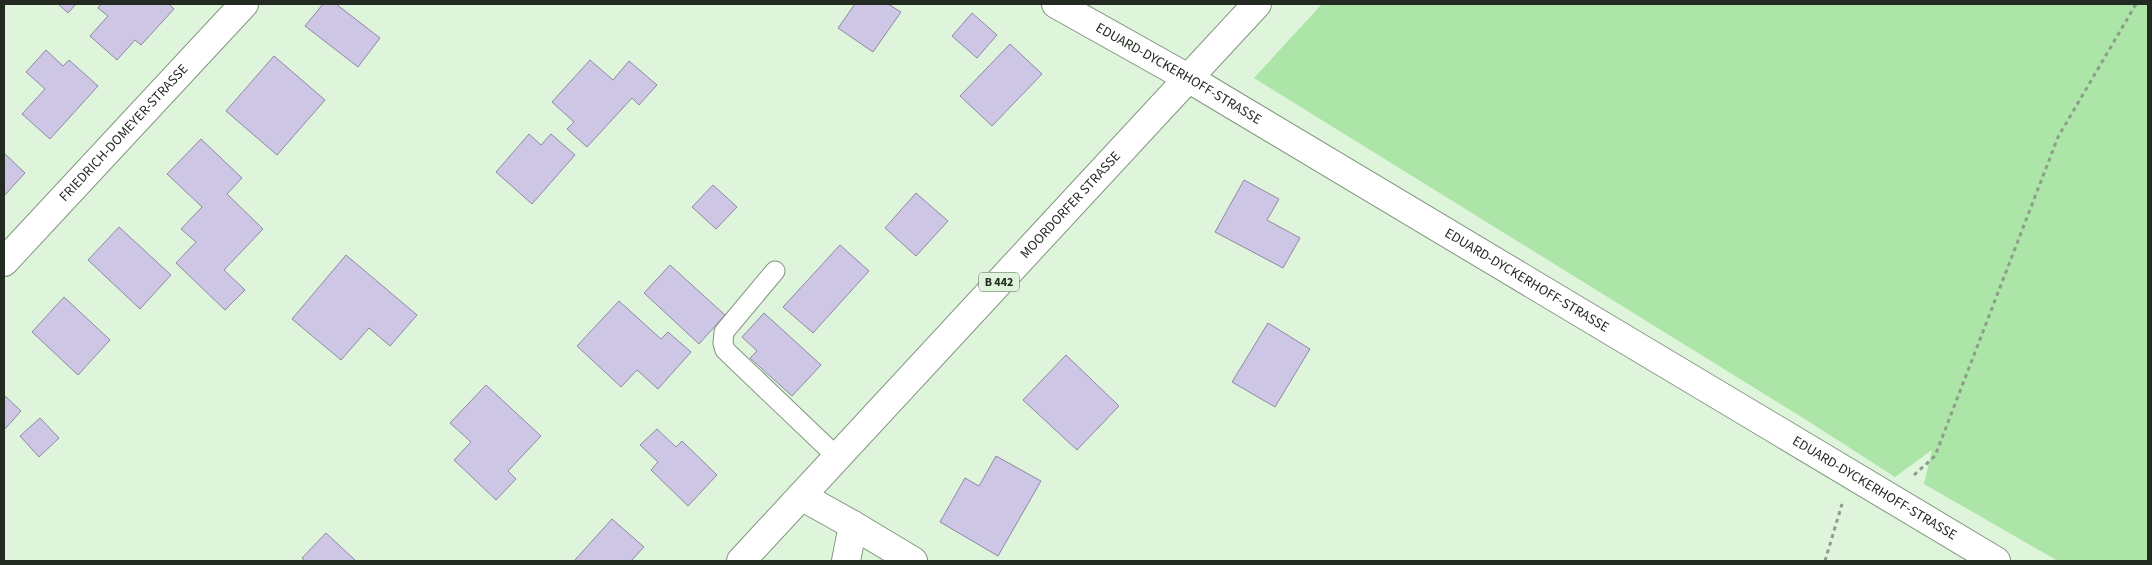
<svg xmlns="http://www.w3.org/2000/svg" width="2152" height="565" viewBox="0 0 2152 565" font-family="'Source Sans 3',sans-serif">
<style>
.green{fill:#ace5a7}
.building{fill:#cdc6e4;stroke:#8f89a5}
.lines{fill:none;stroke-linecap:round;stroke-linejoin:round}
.lane-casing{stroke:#81967f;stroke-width:21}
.street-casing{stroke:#81967f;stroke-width:30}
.primary-casing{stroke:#81967f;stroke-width:30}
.path{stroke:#8c9d8a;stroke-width:3;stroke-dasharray:4 4;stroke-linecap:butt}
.lane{stroke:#fff;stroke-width:19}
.street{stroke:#fff;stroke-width:28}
.primary{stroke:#fff;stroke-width:28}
.labels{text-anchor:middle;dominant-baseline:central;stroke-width:4;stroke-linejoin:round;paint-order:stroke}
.shield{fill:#def5db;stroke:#5a6759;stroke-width:1}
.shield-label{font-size:12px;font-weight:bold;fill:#222a21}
.street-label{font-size:14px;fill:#222a21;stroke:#def5db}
</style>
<rect width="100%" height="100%" fill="#def5db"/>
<path class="green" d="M 1322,4 L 2148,4 L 2148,561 L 2058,561 L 1924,484 L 1932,450 L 1895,477 L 1811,423 L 1254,78 Z"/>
<path class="building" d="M 58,4 L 76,4 L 68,13 Z
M 101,4 L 169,4 L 174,9 L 141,45 L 135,40 L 117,60 L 90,36 L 108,16 L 98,8 Z
M 323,4 L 336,4 L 380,38 L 358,67 L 305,26 Z
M 855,4 L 888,4 L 901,12 L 873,52 L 838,28 Z
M 972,13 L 997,35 L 977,58 L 952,36 Z
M 1010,44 L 1042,74 L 992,126 L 960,96 Z
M 46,50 L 63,66 L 69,60 L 98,86 L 50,139 L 22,114 L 45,89 L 26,72 Z
M 274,56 L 325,100 L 277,155 L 226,111 Z
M 590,60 L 613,80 L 629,61 L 657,85 L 639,105 L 632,98 L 587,147 L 567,129 L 574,122 L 552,102 Z
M 529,134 L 541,145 L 551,134 L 575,155 L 532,204 L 496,172 Z
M 201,139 L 242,178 L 227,194 L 263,229 L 224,270 L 245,290 L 225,310 L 176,263 L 196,242 L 181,229 L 202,207 L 167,174 Z
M 4,153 L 25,173 L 4,196 Z
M 1244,180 L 1279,199 L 1267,220 L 1300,238 L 1283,268 L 1215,232 Z
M 713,185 L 737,207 L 716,229 L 692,207 Z
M 916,193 L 948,221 L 916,256 L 885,228 Z
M 119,227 L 171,275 L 140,309 L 88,260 Z
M 840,245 L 869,271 L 813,333 L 783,307 Z
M 346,255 L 417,315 L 390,346 L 369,328 L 341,360 L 292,319 Z
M 670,265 L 725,315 L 699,344 L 644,293 Z
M 64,297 L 110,340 L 78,375 L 32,332 Z
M 619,301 L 661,339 L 668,332 L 691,352 L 658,389 L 637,370 L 621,387 L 577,346 Z
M 764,313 L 821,365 L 792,396 L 750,358 L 757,351 L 742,337 Z
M 1268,323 L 1310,349 L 1275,407 L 1232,382 Z
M 1066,355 L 1119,406 L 1077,450 L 1023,400 Z
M 486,385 L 541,436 L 508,471 L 516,479 L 496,500 L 454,460 L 471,442 L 450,423 Z
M 4,395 L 21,411 L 4,430 Z
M 40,418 L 59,438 L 39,457 L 20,436 Z
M 657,429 L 676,447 L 682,441 L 717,475 L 688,506 L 651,470 L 658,462 L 640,445 Z
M 996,456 L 1041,481 L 998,556 L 940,522 L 965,478 L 979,486 Z
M 612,519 L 644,547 L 631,561 L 574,561 Z
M 326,533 L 356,561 L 305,561 L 302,558 Z"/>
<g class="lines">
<defs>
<path id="lane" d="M 775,271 L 724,332 L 723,343 L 725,350 L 836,456"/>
<g id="street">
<path id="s1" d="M 1056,4 L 1188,78 L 1996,561"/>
<path id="s2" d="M 4,262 L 244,4"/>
<path d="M 801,496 L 853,525 L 846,561"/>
<path d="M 853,525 L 913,561"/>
</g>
<g id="primary">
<path id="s3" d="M 741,561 L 1257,4"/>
</g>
</defs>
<use href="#lane" class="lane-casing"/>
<use href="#street" class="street-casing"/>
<use href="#primary" class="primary-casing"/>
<path class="path" d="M 1914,475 L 1935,456 L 2058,137 L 2136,4
M 1825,561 L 1842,504"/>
<use href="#lane" class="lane"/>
<use href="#street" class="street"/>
<use href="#primary" class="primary"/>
</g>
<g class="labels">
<rect class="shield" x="979" y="272.5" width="40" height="19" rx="4"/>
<g class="shield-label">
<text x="999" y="282">B 442</text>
</g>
<g class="street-label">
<text stroke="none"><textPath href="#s1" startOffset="141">EDUARD-DYCKERHOFF-STRASSE</textPath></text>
<text stroke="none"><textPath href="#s2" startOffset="176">FRIEDRICH-DOMEYER-STRASSE</textPath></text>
<text stroke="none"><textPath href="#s3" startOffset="485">MOORDORFER STRASSE</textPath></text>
<text stroke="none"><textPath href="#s1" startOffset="546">EDUARD-DYCKERHOFF-STRASSE</textPath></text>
<text stroke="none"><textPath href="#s1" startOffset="951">EDUARD-DYCKERHOFF-STRASSE</textPath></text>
</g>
</g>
<rect width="2152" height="565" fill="none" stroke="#222a21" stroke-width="10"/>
</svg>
